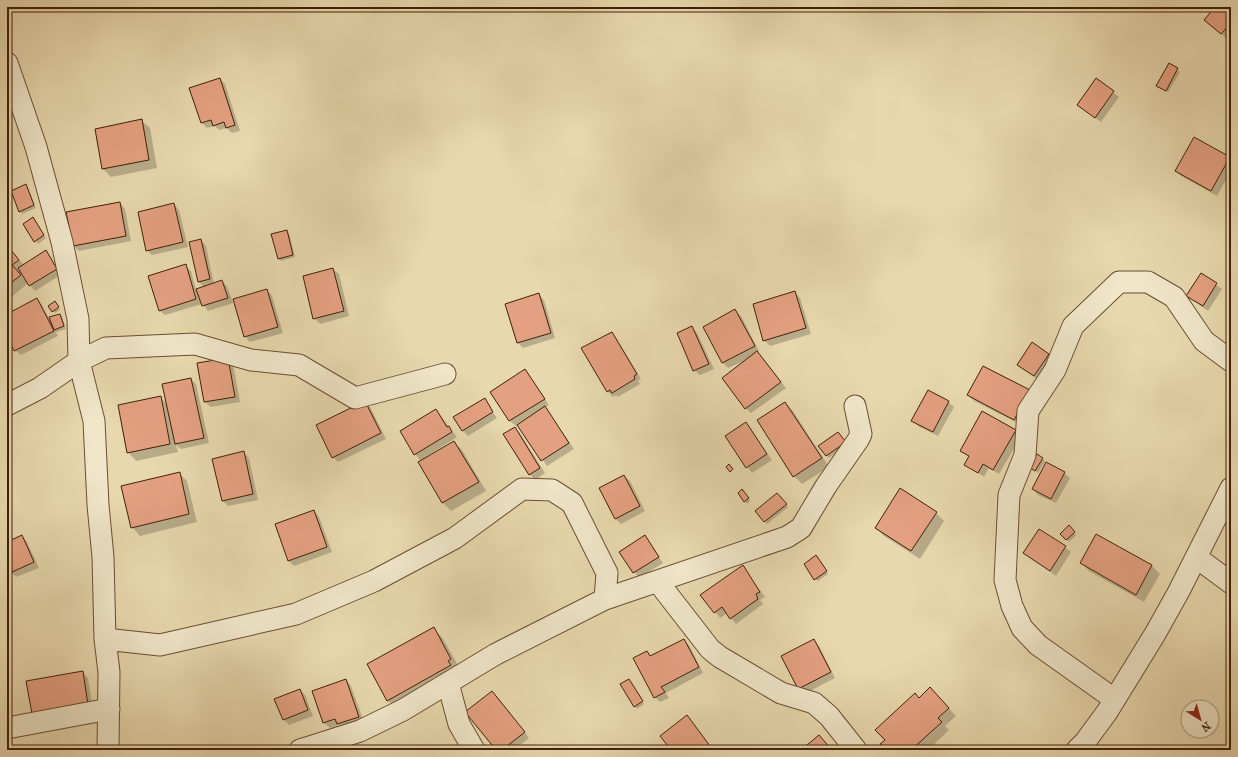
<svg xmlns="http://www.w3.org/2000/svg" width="1238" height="757" viewBox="0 0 1238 757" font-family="'IM FELL French Canon',serif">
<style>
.shadow{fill:#0003;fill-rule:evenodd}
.building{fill:#e4a181;stroke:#402009}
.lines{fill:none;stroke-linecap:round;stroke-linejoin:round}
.minor-casing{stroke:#6a4e32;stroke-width:23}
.minor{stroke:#f0e6ca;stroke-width:21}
</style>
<rect width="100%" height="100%" fill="#e8d8ad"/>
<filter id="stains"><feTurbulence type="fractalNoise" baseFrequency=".005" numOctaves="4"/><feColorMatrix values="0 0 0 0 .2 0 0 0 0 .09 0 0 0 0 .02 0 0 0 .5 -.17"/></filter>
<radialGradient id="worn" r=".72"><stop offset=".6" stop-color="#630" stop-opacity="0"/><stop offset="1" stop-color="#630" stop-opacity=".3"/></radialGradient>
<path class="shadow" d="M 1032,7 L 1044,7 L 1037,13 Z
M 1216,7 L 1231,7 L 1231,34 L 1227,39 L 1205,20 Z
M 1169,65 L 1180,72 L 1168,92 L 1160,88 Z
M 220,79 L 225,84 L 240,131 L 232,133 L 227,128 L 219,130 L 215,126 L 207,128 L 202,123 Z
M 1097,80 L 1119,97 L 1101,122 L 1084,110 Z
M 141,120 L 150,128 L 157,168 L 111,177 L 103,169 L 96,129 Z
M 1194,139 L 1231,159 L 1231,171 L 1217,196 L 1181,176 L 1176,171 Z
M 26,185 L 36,208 L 22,214 L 20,211 Z
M 120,203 L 125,209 L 131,241 L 79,251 L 73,245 Z
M 174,204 L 179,210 L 188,247 L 152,255 L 147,250 Z
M 35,221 L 46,238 L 38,244 L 24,224 Z
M 286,231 L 289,233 L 295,257 L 281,261 L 278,258 Z
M 201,240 L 206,246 L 214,284 L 222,281 L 227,286 L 233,303 L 208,311 L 202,304 L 165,315 L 159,310 L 185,266 L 191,271 L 196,290 L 204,287 L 199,282 Z
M 7,247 L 24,265 L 45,252 L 62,274 L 35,291 L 28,283 L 7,301 ZM 22,272 L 26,280 L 25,280 L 20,274 Z
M 333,269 L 339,274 L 349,316 L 320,324 L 314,318 Z
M 1201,274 L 1222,289 L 1208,311 L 1187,296 Z
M 267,290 L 272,296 L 283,333 L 250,342 L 245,336 Z
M 795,293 L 800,298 L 811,334 L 770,346 L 764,340 Z
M 538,294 L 544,300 L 555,338 L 523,348 L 518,343 Z
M 37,300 L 42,305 L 49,318 L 60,315 L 62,317 L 66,329 L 56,332 L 58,336 L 21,355 L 15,350 L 7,334 L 7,315 Z
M 57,305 L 60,310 L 55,313 L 53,311 Z
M 735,311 L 741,316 L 759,351 L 758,352 L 786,388 L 751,413 L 746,408 L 749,359 L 728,368 L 723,363 L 704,327 Z
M 692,327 L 697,333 L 714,369 L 700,375 L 694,370 Z
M 612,334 L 617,339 L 641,379 L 638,381 L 640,384 L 618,397 L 616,395 L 613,397 L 607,391 Z
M 1048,355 L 1054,360 L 1039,381 L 1018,364 Z
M 199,364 L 233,364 L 240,402 L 211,407 L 205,402 Z
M 525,370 L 549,405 L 545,407 L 574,449 L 547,466 L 518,424 L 516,426 L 510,421 L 492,392 Z
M 191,379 L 196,384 L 209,443 L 181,449 L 176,445 L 178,452 L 136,461 L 128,452 L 160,397 L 167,404 Z
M 1029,391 L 1020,424 L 974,401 L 968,395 Z
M 484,400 L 497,418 L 468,436 L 463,431 Z
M 365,402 L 370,407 L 386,439 L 338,462 L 333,457 Z
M 948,402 L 954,407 L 938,436 L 918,426 L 913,421 Z
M 785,403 L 793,411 L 829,467 L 802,484 L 794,476 Z
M 436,410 L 457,437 L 424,458 L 424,459 L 454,442 L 462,450 L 486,491 L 451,511 L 443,503 L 420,462 L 421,461 L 415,454 Z
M 746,424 L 772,460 L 752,473 L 726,437 Z
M 515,428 L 520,433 L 545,473 L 535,480 L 530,474 Z
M 1015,431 L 1021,437 L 999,474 L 989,468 L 984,477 L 965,464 L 969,457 L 961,450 Z
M 7,444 L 13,457 L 7,460 Z
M 847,444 L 829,458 L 820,446 Z
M 243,452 L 249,458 L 258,500 L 228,506 L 223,501 L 213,459 Z
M 1037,456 L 1045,461 L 1038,473 L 1030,467 Z
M 179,473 L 187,481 L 197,522 L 140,536 L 132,527 Z
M 1064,473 L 1070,478 L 1056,503 L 1038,495 L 1033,489 Z
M 624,476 L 630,481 L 645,511 L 621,524 L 615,518 Z
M 745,493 L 750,501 L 747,504 L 745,501 Z
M 780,496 L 788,507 L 767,524 L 756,511 Z
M 314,511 L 319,517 L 332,552 L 294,566 L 289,561 Z
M 936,513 L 944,521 L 920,559 L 884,536 L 876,528 Z
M 1069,527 L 1076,535 L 1069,542 L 1061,534 Z
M 1040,530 L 1071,552 L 1056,576 L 1024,553 Z
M 1097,535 L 1152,566 L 1160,574 L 1144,602 L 1089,571 L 1081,563 Z
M 22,536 L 27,542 L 39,568 L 16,577 L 11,572 L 7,563 L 7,543 Z
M 645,536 L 663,563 L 639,578 L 620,552 Z
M 818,559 L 828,574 L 818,581 L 815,579 Z
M 742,566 L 765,597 L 760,600 L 763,604 L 736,624 L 727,613 L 720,618 L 702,595 Z
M 434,629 L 442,637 L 459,667 L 396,708 L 387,700 Z
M 684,640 L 689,645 L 703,673 L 666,693 L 669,698 L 660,702 L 655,697 L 647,652 L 652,657 Z
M 814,641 L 819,646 L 835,678 L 804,694 L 799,688 Z
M 82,672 L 88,678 L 93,710 L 38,719 Z
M 346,680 L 351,686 L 364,722 L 344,729 L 339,725 L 330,728 L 324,723 L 314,692 Z
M 629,680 L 644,704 L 637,709 L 635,706 Z
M 300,690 L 305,695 L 313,716 L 289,725 L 283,719 Z
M 497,697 L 529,738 L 514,750 L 497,750 Z
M 938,697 L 956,716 L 945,726 L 949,730 L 928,750 L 887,750 L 919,699 Z"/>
<path class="building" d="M 1215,7 L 1231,7 L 1231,23 L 1221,34 L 1204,20 Z
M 1169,63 L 1178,68 L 1166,91 L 1156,86 Z
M 220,78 L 235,125 L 226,128 L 224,122 L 213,126 L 211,120 L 201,123 L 189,88 Z
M 1096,78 L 1114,91 L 1095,118 L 1077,105 Z
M 142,119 L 149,160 L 102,169 L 95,129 Z
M 1194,137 L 1230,157 L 1211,191 L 1175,171 Z
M 26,184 L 34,205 L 19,212 L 11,191 Z
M 120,202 L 126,236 L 73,246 L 66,212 Z
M 174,203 L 183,242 L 146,251 L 138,212 Z
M 33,217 L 44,235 L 34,242 L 23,224 Z
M 287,230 L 293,255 L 278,259 L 271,234 Z
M 201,239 L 210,279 L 198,282 L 189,242 Z
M 7,245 L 19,260 L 12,265 L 21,275 L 7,286 Z
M 46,250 L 57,269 L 29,286 L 18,268 Z
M 186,264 L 196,299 L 159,311 L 148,276 Z
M 333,268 L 344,311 L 313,319 L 303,276 Z
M 1201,273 L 1217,283 L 1203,306 L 1186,296 Z
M 222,280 L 228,298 L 202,306 L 196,289 Z
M 267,289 L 278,327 L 244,337 L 233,299 Z
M 795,291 L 806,328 L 763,341 L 753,304 Z
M 539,293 L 551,333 L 517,343 L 505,304 Z
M 37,298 L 54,331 L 14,351 L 7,336 L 7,314 Z
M 55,301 L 59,307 L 52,312 L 48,306 Z
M 735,309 L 755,346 L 722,363 L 703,327 Z
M 60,314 L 64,326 L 54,330 L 49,317 Z
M 692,326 L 709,364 L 693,371 L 677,333 Z
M 612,332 L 637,374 L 634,376 L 635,379 L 612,393 L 610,390 L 607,392 L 581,348 Z
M 1032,342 L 1049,354 L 1034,376 L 1017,365 Z
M 757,351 L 781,382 L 745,409 L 722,378 Z
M 228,358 L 235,397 L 204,402 L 197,363 Z
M 983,366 L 1030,390 L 1014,420 L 967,395 Z
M 525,369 L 545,399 L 509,421 L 490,392 Z
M 191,378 L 204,438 L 175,444 L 162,384 Z
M 928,390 L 949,401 L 933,432 L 911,421 Z
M 161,396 L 170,444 L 127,453 L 118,405 Z
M 485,398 L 493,412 L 462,431 L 453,417 Z
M 365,401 L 381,433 L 332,458 L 316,425 Z
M 785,402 L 822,458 L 793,477 L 757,420 Z
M 545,406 L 569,443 L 541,461 L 517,425 Z
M 436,409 L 447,427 L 449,426 L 452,432 L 414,455 L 400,431 Z
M 982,411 L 1016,430 L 993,470 L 983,464 L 978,473 L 964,465 L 969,456 L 960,451 Z
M 746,422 L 767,454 L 746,468 L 725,436 Z
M 515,427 L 540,468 L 529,475 L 503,434 Z
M 838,432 L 846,442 L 826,456 L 818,446 Z
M 454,441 L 479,482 L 442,503 L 418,462 Z
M 244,451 L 253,494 L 222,501 L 212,459 Z
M 1037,454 L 1043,458 L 1035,471 L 1029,467 Z
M 1046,462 L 1065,472 L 1051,499 L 1032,489 Z
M 729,464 L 733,469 L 730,472 L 726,467 Z
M 180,472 L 189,514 L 131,528 L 121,486 Z
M 624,475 L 640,506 L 615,519 L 599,488 Z
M 900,488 L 937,512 L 911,551 L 875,528 Z
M 742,489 L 749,498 L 744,502 L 738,493 Z
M 777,493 L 787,504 L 764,522 L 755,511 Z
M 314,510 L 327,547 L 288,561 L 275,524 Z
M 1069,525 L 1075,532 L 1066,540 L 1060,534 Z
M 1039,529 L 1066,546 L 1050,571 L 1023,553 Z
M 1096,534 L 1152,565 L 1136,595 L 1080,563 Z
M 22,535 L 34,562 L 10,573 L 7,565 L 7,542 Z
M 645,535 L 659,557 L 633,573 L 619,552 Z
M 816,555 L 827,571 L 814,580 L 804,564 Z
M 743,565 L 760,592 L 756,594 L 758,599 L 730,619 L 722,607 L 714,613 L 700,595 Z
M 434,627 L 451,659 L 448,661 L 451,665 L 387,701 L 367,664 Z
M 684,639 L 699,667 L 661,687 L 665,692 L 654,698 L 633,658 L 647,651 L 650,656 Z
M 814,639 L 831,672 L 798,689 L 781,656 Z
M 83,671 L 88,705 L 32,714 L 26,681 Z
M 346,679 L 359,717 L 337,724 L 335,719 L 323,723 L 312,691 Z
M 629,679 L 643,701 L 634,707 L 620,684 Z
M 930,687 L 949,708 L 938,718 L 942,722 L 911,750 L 886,750 L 880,744 L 885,740 L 875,730 L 915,693 L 919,698 Z
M 300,689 L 308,710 L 283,720 L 274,699 Z
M 492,691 L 525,732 L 502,750 L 496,750 L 465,712 Z
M 687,715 L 713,750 L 671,750 L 660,736 Z
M 819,735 L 832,750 L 801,750 Z"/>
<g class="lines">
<defs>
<path id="minor" d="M 7,63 L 36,147 L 62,242 L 78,319 L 79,361 L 94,421 L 98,505 L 103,557 L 105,639 L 109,672 L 108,750
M 7,405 L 40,388 L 79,361 L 106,348 L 195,344 L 251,360 L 299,365 L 355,398 L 445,374
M 1196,557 L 1231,583
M 658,582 L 710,649 L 720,657 L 781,693 L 814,703 L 829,716 L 856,750
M 105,639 L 160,645 L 296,614 L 374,581 L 455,538 L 522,489 L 552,490 L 572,503 L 607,573 L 605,599
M 448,683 L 459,724 L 474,750
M 1114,699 L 1038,645 L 1022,628 L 1012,606 L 1005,580 L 1009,495 L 1025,455 L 1028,411 L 1055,370 L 1073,326 L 1119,282 L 1148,282 L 1174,297 L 1204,341 L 1231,361
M 7,728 L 109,709
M 300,750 L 360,731 L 403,710 L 496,654 L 605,599 L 787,537 L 801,528 L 826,486 L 858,440 L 861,434 L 855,406
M 1077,750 L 1085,742 L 1107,712 L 1155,634 L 1179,591 L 1231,488"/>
</defs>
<use href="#minor" class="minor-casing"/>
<use href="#minor" class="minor"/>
</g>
<rect width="1238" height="757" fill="none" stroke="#e8d8ad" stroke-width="24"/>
<rect x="8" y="8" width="1222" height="741" fill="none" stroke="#402009" stroke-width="2"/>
<rect x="12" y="12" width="1214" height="733" fill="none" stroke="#402009"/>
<g transform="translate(1200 719) rotate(143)"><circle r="19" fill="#f0e6ca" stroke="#aa977d"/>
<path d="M0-3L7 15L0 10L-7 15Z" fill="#8f2418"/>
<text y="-6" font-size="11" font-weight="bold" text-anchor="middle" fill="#402009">N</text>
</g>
<rect width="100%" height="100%" filter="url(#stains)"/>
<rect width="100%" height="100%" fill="url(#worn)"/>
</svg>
